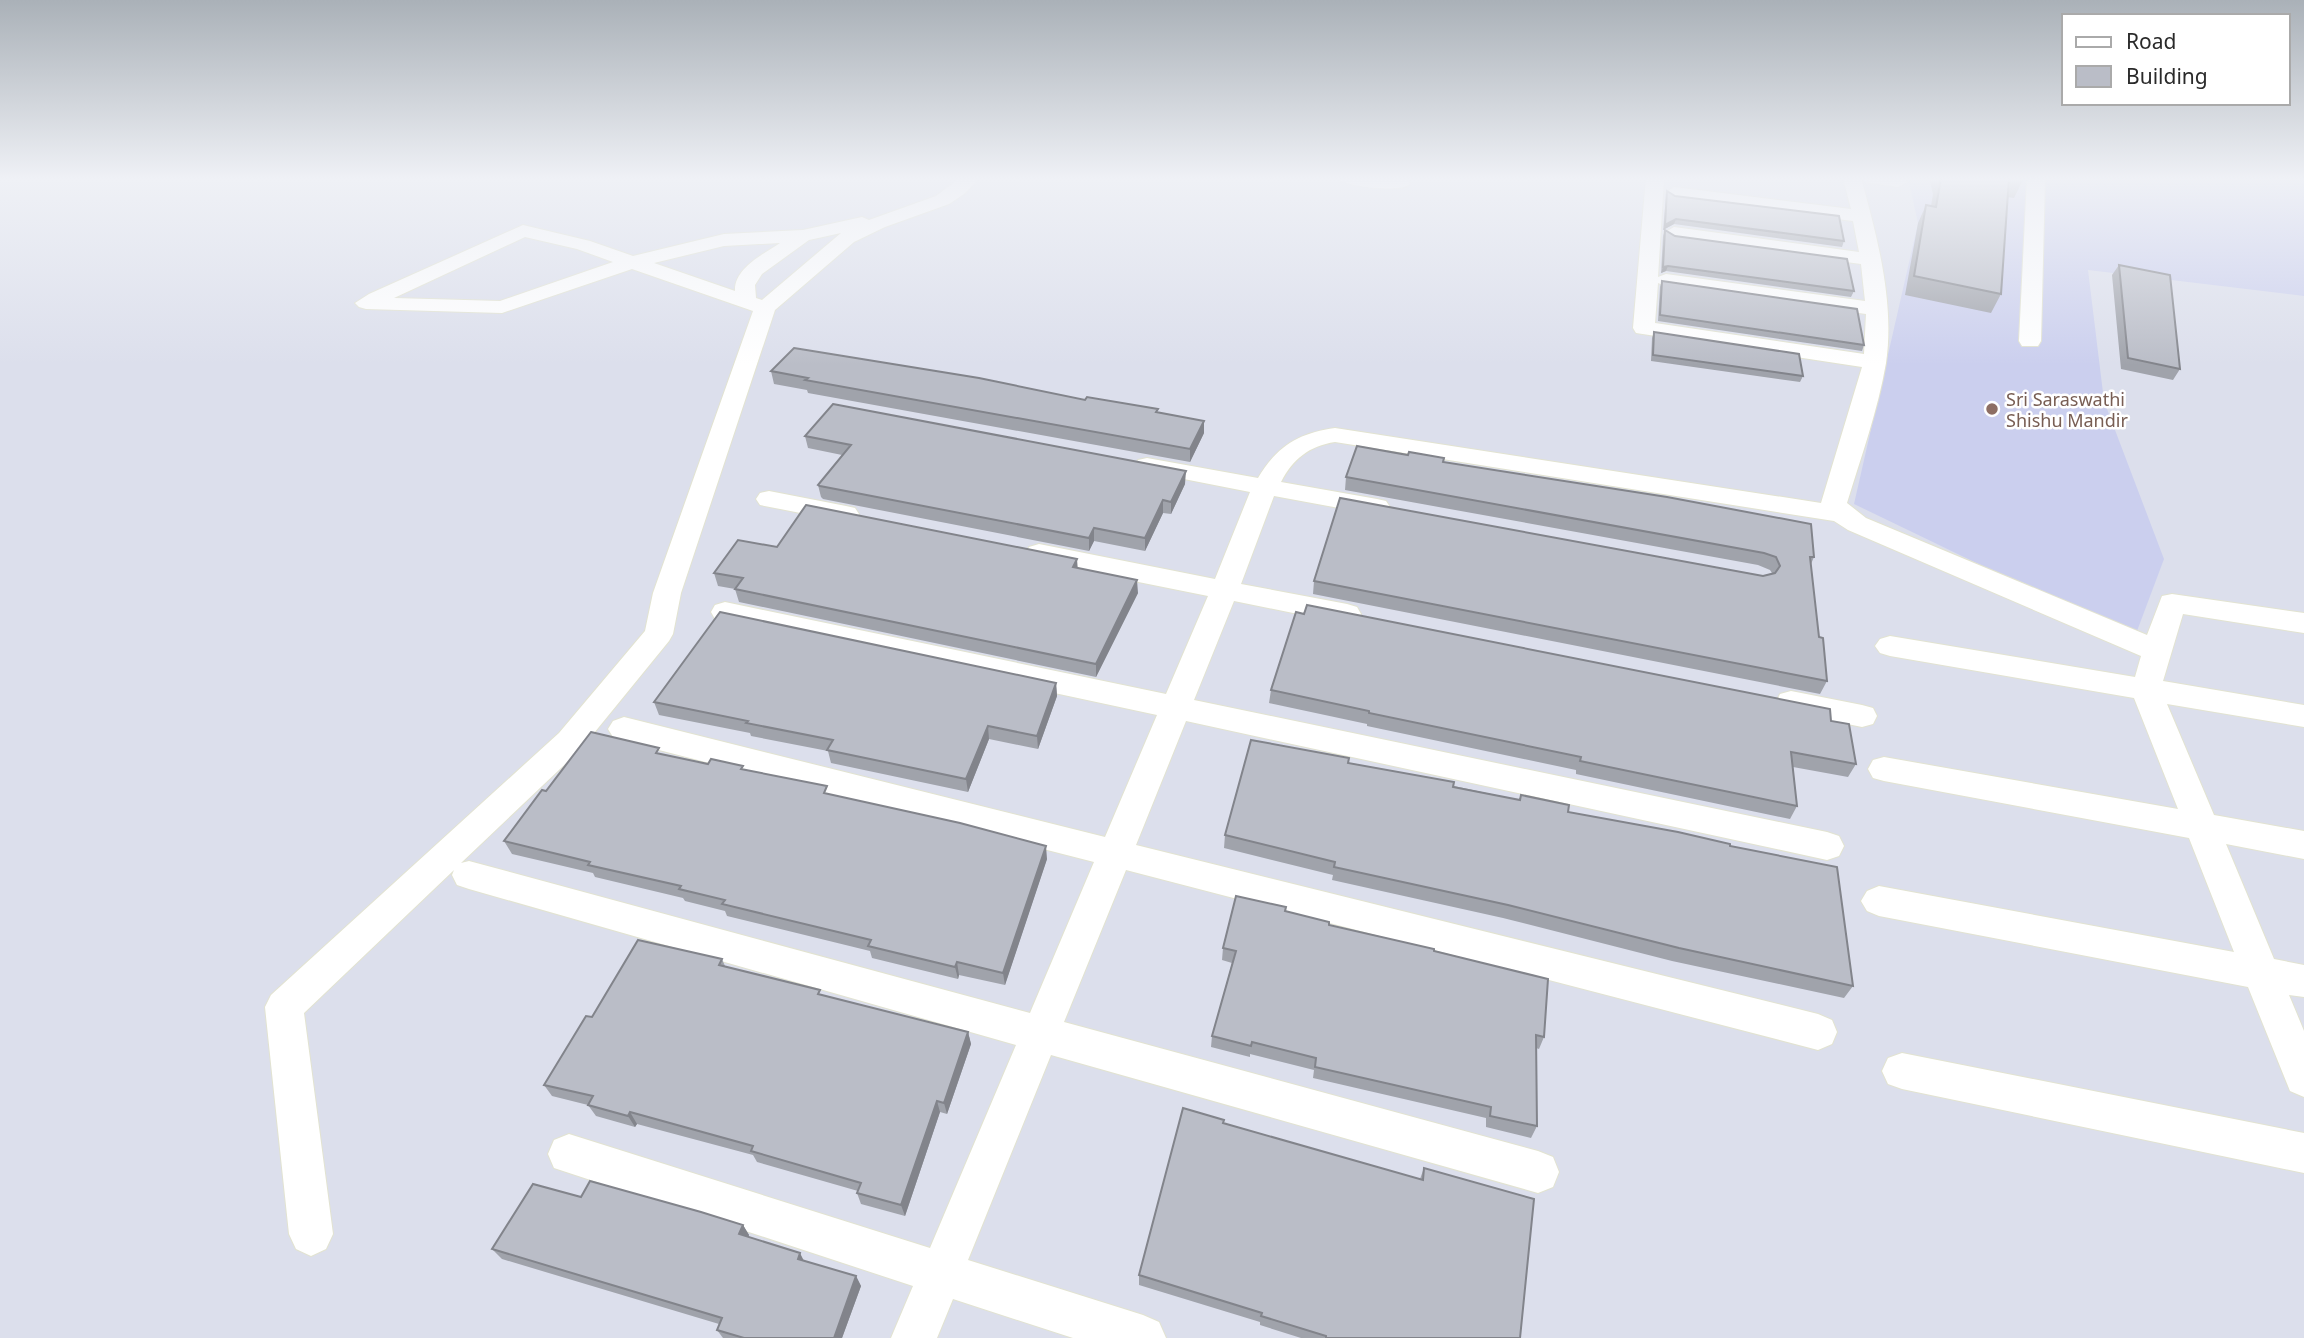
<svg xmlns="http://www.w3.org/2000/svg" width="2304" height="1338" viewBox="0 0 2304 1338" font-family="'Noto Sans',sans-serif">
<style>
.education{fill:#cbcfee}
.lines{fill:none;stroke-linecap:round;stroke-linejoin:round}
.minor-casing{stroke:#e2e3d1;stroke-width:2}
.minor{fill:#fff;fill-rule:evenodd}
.wall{fill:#a0a3ab}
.shaded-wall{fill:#82848b}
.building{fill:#babdc7;stroke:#82848b;stroke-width:2}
.education-dot{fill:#8d6e63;stroke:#fff;stroke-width:2.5}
.labels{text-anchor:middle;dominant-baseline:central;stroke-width:5;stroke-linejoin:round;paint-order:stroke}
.far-education-label{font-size:18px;fill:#785e54;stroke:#fff;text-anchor:start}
</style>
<rect width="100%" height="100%" fill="#dcdfec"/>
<path class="education" d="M 1908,178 L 2304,178 L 2304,296 L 2088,270 L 2104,401 L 2164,559 L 2134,639 L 1854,504 L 1918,223 Z"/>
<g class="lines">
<defs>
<path id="minor" d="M 960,178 L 980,178 L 964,194 L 949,204 L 885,227 L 854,242 L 775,310 L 681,593 L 673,634 L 669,641 L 581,749 L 461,863 L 469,861 L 1030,1013 L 1094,862 L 624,741 L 613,737 L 608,729 L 613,721 L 624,717 L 1105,837 L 1157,715 L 725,622 L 715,619 L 711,612 L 715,605 L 725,602 L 1166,694 L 1208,596 L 1039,562 L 1029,559 L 1026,553 L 1029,547 L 1039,544 L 1215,579 L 1250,492 L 1138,470 L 1135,465 L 1138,460 L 1147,458 L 1258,478 C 1277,446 1299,433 1335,428 L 1821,503 L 1862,367 L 1636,333 L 1633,328 L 1646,178 L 1664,178 L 1658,277 L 1666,274 L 1865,301 L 1861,264 L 1674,239 L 1664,233 L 1674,227 L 1859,252 L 1853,221 L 1674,199 L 1665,193 L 1674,187 L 1851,209 L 1843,178 L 1904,178 L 1907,182 L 1898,187 L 1864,182 L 1861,178 C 1877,236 1895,303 1886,363 C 1878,410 1861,457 1847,503 L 1866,518 L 2147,635 L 2162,596 L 2172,594 L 2304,613 L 2304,633 L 2183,614 L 2163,681 L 2304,705 L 2304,727 L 2167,704 L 2214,815 L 2304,831 L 2304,859 L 2226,844 L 2274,959 L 2304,965 L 2304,997 L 2289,995 L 2304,1031 L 2304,1097 L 2290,1091 L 2248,987 L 1879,916 L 1867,911 L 1861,901 L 1867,891 L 1879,886 L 2234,952 L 2189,838 L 1884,781 L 1873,778 L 1868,769 L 1873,760 L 1884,757 L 2178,809 L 2134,698 L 1890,656 L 1880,653 L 1875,646 L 1880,639 L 1890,636 L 2135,677 L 2141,656 L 1848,530 L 1834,521 L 1335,442 C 1309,446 1293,459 1281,482 L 1377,499 L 1386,501 L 1390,507 L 1386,513 L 1377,515 L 1274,496 L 1241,584 L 1347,604 L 1357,607 L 1361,614 L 1357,621 L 1347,624 L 1234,601 L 1194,700 L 1827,832 L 1839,836 L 1844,846 L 1839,856 L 1827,860 L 1186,721 L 1136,845 L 1818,1014 L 1832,1020 L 1837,1032 L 1832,1044 L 1818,1050 L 1126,870 L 1064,1022 L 1538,1151 L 1553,1157 L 1559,1172 L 1553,1187 L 1538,1193 L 1051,1055 L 968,1260 L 1143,1315 L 1159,1322 L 1166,1338 L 1073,1338 L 953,1299 L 937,1338 L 891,1338 L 913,1286 L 554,1168 L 548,1154 L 554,1140 L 569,1134 L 930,1248 L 1016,1045 L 469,889 L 457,885 L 452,875 L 454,870 L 304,1013 L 333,1234 L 326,1249 L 311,1256 L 296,1249 L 289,1234 L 265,1007 L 271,995 L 559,733 L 645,631 L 653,593 L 753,311 L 632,269 L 502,313 L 366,309 L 359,307 L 355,303 L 369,294 L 523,225 L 590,241 L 633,256 L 724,234 L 803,230 L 862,217 L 869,220 L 936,196 ZM 841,233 L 762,300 L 756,298 L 755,285 L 762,274 L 809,240 ZM 525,237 L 577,249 L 613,262 L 500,301 L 394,298 ZM 780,243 C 764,254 734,268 735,291 L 654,263 L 724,246 ZM 1658,283 L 1666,286 L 1866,314 L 1864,354 L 1655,323 Z
M 1337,178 L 1407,180 L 1410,184 C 1402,193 1345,187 1337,178 Z
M 2027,178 L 2045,178 L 2041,341 L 2038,346 L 2022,346 L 2019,341 Z
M 769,491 L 846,506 L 855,508 L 859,514 L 855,520 L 846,522 L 760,505 L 756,499 L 760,493 Z
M 1791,691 L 1862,705 L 1873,708 L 1877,716 L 1873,724 L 1862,727 L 1780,710 L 1776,702 L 1780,694 Z
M 1902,1053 L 2304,1133 L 2304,1173 L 1902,1089 L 1888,1084 L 1882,1071 L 1888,1058 Z"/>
</defs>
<use href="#minor" class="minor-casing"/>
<use href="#minor" class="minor"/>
</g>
<path class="wall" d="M 1929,178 L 2022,178 L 2023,180 L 2014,198 L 2007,197 L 2001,294 L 1991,313 L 1905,295 L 1918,223 L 1926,205 L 1931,206 L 1933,194 Z
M 1667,191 L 1675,196 L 1844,241 L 1842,247 L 1674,224 L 1663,230 L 1666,197 Z
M 1665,230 L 1675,236 L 1854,291 L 1851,297 L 1666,271 L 1661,273 L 1663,236 Z
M 2119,265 L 2180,369 L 2173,380 L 2121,369 L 2112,275 Z
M 1662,281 L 1864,345 L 1862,351 L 1658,321 L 1660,287 Z
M 1654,332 L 1803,376 L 1800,382 L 1651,361 L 1652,338 Z
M 771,371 L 1085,400 L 1158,413 L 1204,433 L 1190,462 L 808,393 L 807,390 L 774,384 Z
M 805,436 L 1185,484 L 1171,514 L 1163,513 L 1145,551 L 1094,541 L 1089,551 L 823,499 L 821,497 L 818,485 L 842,455 L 808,448 Z
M 1443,462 L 1814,557 L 1811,564 L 1819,637 L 1827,681 L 1820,694 L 1313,594 L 1314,581 L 1763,576 L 1772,573 L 1770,570 L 1758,565 L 1345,490 L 1346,477 Z
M 777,547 L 1078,568 L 1138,593 L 1096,677 L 739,602 L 735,589 L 718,586 L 714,573 Z
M 1056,683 L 1057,696 L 1038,749 L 989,739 L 968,792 L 831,763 L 828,751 L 751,736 L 750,733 L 659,715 L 654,702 Z
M 1271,690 L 1831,721 L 1856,764 L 1848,777 L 1793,767 L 1797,806 L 1790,819 L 1576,774 L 1576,770 L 1367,726 L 1367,724 L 1269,703 Z
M 661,754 L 708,764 L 744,770 L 1047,859 L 1005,985 L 959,975 L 958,979 L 872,958 L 870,951 L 727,916 L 725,911 L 685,901 L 683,898 L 595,877 L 593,873 L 512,854 L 504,841 L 546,791 Z
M 1348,763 L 1519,800 L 1521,795 L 1568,812 L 1730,846 L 1853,986 L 1844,998 L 1672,961 L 1503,918 L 1332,880 L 1333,875 L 1224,848 L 1225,835 Z
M 1285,912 L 1329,925 L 1434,951 L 1544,1037 L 1539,1049 L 1536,1048 L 1537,1126 L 1531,1138 L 1486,1127 L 1486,1118 L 1313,1078 L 1314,1070 L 1250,1054 L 1250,1057 L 1211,1047 L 1212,1036 L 1232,963 L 1222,960 L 1223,948 Z
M 722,959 L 725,966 L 821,995 L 968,1032 L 971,1044 L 947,1114 L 940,1112 L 905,1216 L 861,1204 L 857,1193 L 858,1191 L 757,1162 L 753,1155 L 637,1124 L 635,1127 L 596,1116 L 588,1105 L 552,1096 L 544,1085 L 592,1017 Z
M 1224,1123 L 1420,1179 L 1424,1168 L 1520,1338 L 1301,1338 L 1260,1325 L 1260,1322 L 1139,1285 L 1139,1275 Z
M 581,1197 L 743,1225 L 749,1235 L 748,1237 L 804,1261 L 856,1276 L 861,1286 L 842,1338 L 723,1338 L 717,1330 L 719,1324 L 502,1259 L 492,1249 Z"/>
<path class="shaded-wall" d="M 1676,219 L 1674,224 L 1663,230 L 1665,225 Z
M 1668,266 L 1666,271 L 1661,273 L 1663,267 Z
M 1204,421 L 1204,433 L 1190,462 L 1190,449 Z
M 1186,471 L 1185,484 L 1171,514 L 1171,502 Z
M 1163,500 L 1163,513 L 1145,551 L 1145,538 Z
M 1094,528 L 1094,541 L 1089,551 L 1089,538 Z
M 1077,559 L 1078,572 L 1073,567 Z
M 1137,580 L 1138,593 L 1096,677 L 1096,664 Z
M 1056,683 L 1057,696 L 1038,749 L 1037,736 Z
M 988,726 L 989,739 L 968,792 L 966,779 Z
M 1046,846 L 1047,859 L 1005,985 L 1003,973 Z
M 957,962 L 959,975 L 958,979 L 955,967 Z
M 968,1032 L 971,1044 L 947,1114 L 944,1103 Z
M 937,1101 L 940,1112 L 905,1216 L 901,1205 Z
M 630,1112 L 637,1124 L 635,1127 L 628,1116 Z
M 743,1225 L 749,1235 L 745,1244 L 739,1234 Z
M 800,1253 L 805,1263 L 798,1259 Z
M 856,1276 L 861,1286 L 842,1338 L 834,1338 Z"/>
<path class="building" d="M 1941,178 L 2009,178 L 2001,294 L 1914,276 L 1926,205 L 1936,207 Z
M 1667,191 L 1675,196 L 1839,216 L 1844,241 L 1676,219 L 1665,225 Z
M 1665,230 L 1675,236 L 1847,259 L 1854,291 L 1668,266 L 1663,267 Z
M 2119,265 L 2170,275 L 2180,369 L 2128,358 Z
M 1662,281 L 1857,309 L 1864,345 L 1660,315 Z
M 1654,332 L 1799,354 L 1803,376 L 1653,355 Z
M 794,348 L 979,378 L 1085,400 L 1087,397 L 1158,409 L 1156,412 L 1204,421 L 1190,449 L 805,380 L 808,378 L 771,371 Z
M 833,404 L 1186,471 L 1171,502 L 1163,500 L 1145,538 L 1094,528 L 1089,538 L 820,486 L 818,485 L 851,445 L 805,436 Z
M 1357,446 L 1408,455 L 1409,452 L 1444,458 L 1443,462 L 1667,497 L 1811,524 L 1814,557 L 1810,557 L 1819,637 L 1823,638 L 1827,681 L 1314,581 L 1340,498 L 1763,576 L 1775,573 L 1780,566 L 1776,557 L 1764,553 L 1346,477 Z
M 806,505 L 1077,559 L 1073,567 L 1137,580 L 1096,664 L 735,589 L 743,578 L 714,573 L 738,540 L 777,547 Z
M 1307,605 L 1830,709 L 1831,721 L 1849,724 L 1856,764 L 1791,752 L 1797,806 L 1580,761 L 1581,757 L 1369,713 L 1369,711 L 1271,690 L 1296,612 L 1304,614 Z
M 720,612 L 1056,683 L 1037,736 L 988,726 L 966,779 L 827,750 L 833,740 L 746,723 L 748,721 L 654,702 Z
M 591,732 L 659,748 L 656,753 L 708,764 L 711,759 L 743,766 L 741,769 L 827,786 L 824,793 L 960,823 L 1046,846 L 1003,973 L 957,962 L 955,967 L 868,946 L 871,940 L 722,904 L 725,900 L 679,889 L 681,886 L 588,865 L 590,862 L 504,841 L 542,790 L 546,791 Z
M 1251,740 L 1349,758 L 1348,763 L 1454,782 L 1453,787 L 1520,800 L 1521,795 L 1569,805 L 1568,812 L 1678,832 L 1730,844 L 1730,846 L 1837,867 L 1853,986 L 1679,948 L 1508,905 L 1334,867 L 1335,862 L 1225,835 Z
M 1236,896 L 1286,907 L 1285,911 L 1329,922 L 1329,925 L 1434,949 L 1434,951 L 1548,979 L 1544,1037 L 1536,1035 L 1537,1126 L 1490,1116 L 1491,1107 L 1315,1067 L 1316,1058 L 1252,1042 L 1251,1046 L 1212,1036 L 1236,951 L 1223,948 Z
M 638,940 L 722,959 L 719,965 L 820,990 L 818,994 L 968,1032 L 944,1103 L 937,1101 L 901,1205 L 857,1193 L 861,1183 L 751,1151 L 753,1146 L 630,1112 L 628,1116 L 588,1105 L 593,1096 L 544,1085 L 586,1016 L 592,1017 Z
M 1183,1108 L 1224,1120 L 1223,1123 L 1423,1180 L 1424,1168 L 1534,1199 L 1520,1338 L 1326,1338 L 1326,1336 L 1261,1316 L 1262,1313 L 1139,1275 Z
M 590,1181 L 701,1212 L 743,1225 L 739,1234 L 800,1253 L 798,1259 L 856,1276 L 834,1338 L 744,1338 L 717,1330 L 722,1318 L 492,1249 L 533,1184 L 581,1197 Z"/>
<linearGradient id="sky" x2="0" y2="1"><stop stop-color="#aab1b8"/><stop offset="0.49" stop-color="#eff1f6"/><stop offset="1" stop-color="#eff1f6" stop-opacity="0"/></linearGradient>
<rect width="2304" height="365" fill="url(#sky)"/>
<circle class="education-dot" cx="1992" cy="409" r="7"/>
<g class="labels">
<g class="far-education-label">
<text x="2006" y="399">Sri Saraswathi<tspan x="2006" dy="21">Shishu Mandir</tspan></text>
</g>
</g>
<rect x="2062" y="14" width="228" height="91" fill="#ffffff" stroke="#aaaaaa" stroke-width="2"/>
<rect x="2076" y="37" width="35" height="10" fill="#ffffff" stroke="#aaaaaa" stroke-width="2"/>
<text x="2126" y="49" font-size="21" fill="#2a2a2a">Road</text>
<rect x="2076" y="66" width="35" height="21" fill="#babdc7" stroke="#aaaaaa" stroke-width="2"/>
<text x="2126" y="84" font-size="21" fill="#2a2a2a">Building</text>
</svg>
